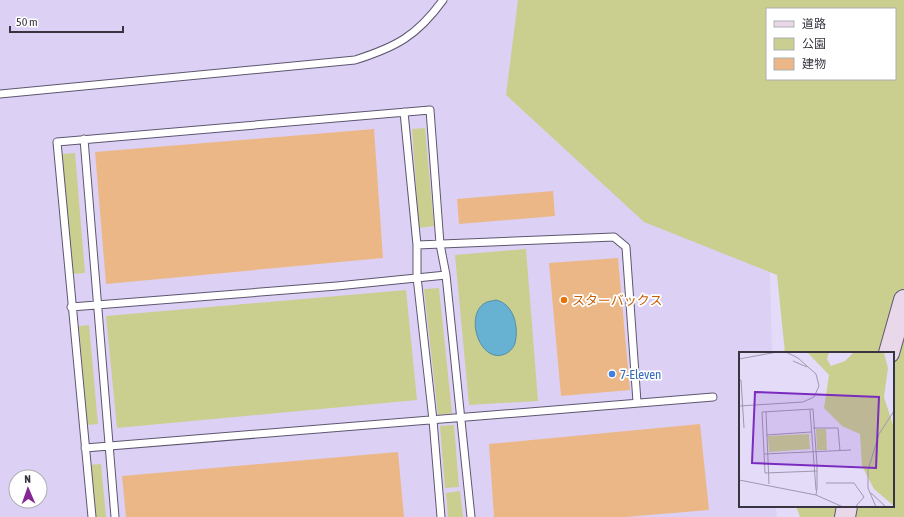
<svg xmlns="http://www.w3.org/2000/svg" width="904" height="517" viewBox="0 0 904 517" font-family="'Asap Condensed','Noto Sans JP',sans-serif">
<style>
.built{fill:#dcd1f5;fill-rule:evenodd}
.green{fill:#cacf8f;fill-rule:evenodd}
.water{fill:#67b2d3;stroke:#598ca7}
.building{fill:#ecb786}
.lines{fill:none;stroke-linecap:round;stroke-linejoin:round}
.lane-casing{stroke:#5e566f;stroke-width:9}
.secondary-casing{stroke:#5e566f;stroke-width:22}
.lane{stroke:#fff;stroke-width:7}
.secondary{stroke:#e8d8ea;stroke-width:20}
.food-dot{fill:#e8710a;stroke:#fff;stroke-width:1.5}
.shop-dot{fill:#3f7fe0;stroke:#fff;stroke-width:1.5}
.labels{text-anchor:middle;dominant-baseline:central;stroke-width:3.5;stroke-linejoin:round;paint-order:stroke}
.food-label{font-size:13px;fill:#c56008;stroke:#fff;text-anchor:start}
.shop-label{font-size:13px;fill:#366cbe;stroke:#fff;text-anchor:start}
.inset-road{fill:none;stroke:#9f98ae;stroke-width:1}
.view{fill:#7b2cbf;fill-opacity:0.15;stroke:#7b2cbf;stroke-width:2}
.inset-edge{fill:none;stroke:#383440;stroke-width:2}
</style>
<rect width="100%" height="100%" fill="#e3dbf8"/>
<path class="built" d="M 0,0 L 537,0 L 768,201 L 772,353 L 740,353 L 740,506 L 776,506 L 777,517 L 0,517 ZM 16,477 L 40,477 L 40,501 L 16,501 Z"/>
<path class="green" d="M 518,0 L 904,0 L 904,517 L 800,517 L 796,506 L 893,506 L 893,353 L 785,353 L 777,275 L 644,222 L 506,95 ZM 767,9 L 895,9 L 895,79 L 767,79 Z
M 425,128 L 434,226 L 419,228 L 412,129 Z
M 75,153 L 85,273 L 73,274 L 62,154 Z
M 526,249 L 538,401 L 469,405 L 455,255 Z
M 439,288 L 452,413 L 438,415 L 424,289 Z
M 406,290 L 417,400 L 117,428 L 106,316 Z
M 89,325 L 98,424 L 87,425 L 79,326 Z
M 454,425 L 459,487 L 445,488 L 440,426 Z
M 101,464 L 106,517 L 95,517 L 90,465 Z
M 460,491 L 463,517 L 448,517 L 446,493 Z"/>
<path class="water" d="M 496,300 C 514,304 519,327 515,343 C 514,347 510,352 505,354 C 479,365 463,312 487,302 C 489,301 493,301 496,300 Z"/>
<path class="building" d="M 374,129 L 383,258 L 106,284 L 95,152 Z
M 553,191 L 555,216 L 459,224 L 457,199 Z
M 618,258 L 630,390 L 561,396 L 549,263 Z
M 700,424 L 709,510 L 625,517 L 494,517 L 489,444 Z
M 398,452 L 404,517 L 126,517 L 122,476 Z"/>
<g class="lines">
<defs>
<path id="lane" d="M 0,94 L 355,60 C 396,47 417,36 443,0
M 404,112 L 417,245 L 417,277 L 433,420 L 441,517
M 84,139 L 115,517
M 417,245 L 614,237 L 626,247 L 637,402
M 71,307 L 337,286 L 446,275
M 85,448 L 713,397
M 92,517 L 57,142 L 430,110 L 440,244 L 446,275 L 471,517"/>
<path id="secondary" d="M 889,353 L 904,300
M 845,517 L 847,506"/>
</defs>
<use href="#lane" class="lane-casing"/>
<use href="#secondary" class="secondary-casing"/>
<use href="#lane" class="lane"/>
<use href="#secondary" class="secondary"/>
</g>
<circle class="food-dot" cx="564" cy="300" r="4"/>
<circle class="shop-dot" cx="612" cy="374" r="4"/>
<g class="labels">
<g class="food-label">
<text x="572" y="300">スターバックス</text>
</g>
<g class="shop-label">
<text x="620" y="374">7-Eleven</text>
</g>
</g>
<g transform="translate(739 352)">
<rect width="155" height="155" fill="#e3dbf8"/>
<path d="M 68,0 L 90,0 L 88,7 L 92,14 L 106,9 L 115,0 L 145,1 L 149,16 L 145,45 L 155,76 L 155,154 L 135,137 L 123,114 L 121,82 L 103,74 L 85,56 L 90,23 ZM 77,77 L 87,77 L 88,98 L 78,98 ZM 70,82 L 71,97 L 30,100 L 29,84 Z" fill="#cacf8f"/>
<path class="inset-road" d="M 0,7 L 38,0M 54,9 L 68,15M 0,28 L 2,28 L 5,76M 0,54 L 64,50 L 75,45 L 80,34 L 77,22 L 59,6 L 47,0M 71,58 L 77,138M 27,60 L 30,132M 74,76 L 99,76 L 101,99M 27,83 L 72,80M 25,102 L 112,98M 0,128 L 77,143 L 104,155M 87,131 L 115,131 L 125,145 L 116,155M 132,141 L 147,155M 77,143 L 78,136 L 78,113 L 74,57 L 23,60 L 26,121 L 78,119M 137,155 L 129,136 L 129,118 L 140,82 L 155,59"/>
<path class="view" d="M 16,40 L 140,45 L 137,116 L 13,111 Z"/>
<rect width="155" height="155" class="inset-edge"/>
</g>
<rect x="766" y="8" width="130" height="72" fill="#ffffff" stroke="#afaeb3"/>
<rect x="774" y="21" width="20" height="6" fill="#e8d8ea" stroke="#afaeb3"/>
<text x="802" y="28" font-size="12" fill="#383440">道路</text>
<rect x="774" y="38" width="20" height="12" fill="#cacf8f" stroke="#afaeb3"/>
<text x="802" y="48" font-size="12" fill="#383440">公園</text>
<rect x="774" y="58" width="20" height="12" fill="#ecb786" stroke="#afaeb3"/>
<text x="802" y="68" font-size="12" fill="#383440">建物</text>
<g transform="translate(28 489) rotate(358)"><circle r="19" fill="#ffffff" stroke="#afaeb3"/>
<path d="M0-3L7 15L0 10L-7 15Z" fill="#862893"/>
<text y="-6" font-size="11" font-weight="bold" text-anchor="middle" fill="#383440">N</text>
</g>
<path d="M10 26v6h113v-6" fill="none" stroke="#383440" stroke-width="2"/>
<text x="16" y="26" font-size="12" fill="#383440" stroke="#ffffff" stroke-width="3" paint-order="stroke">50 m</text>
</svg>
